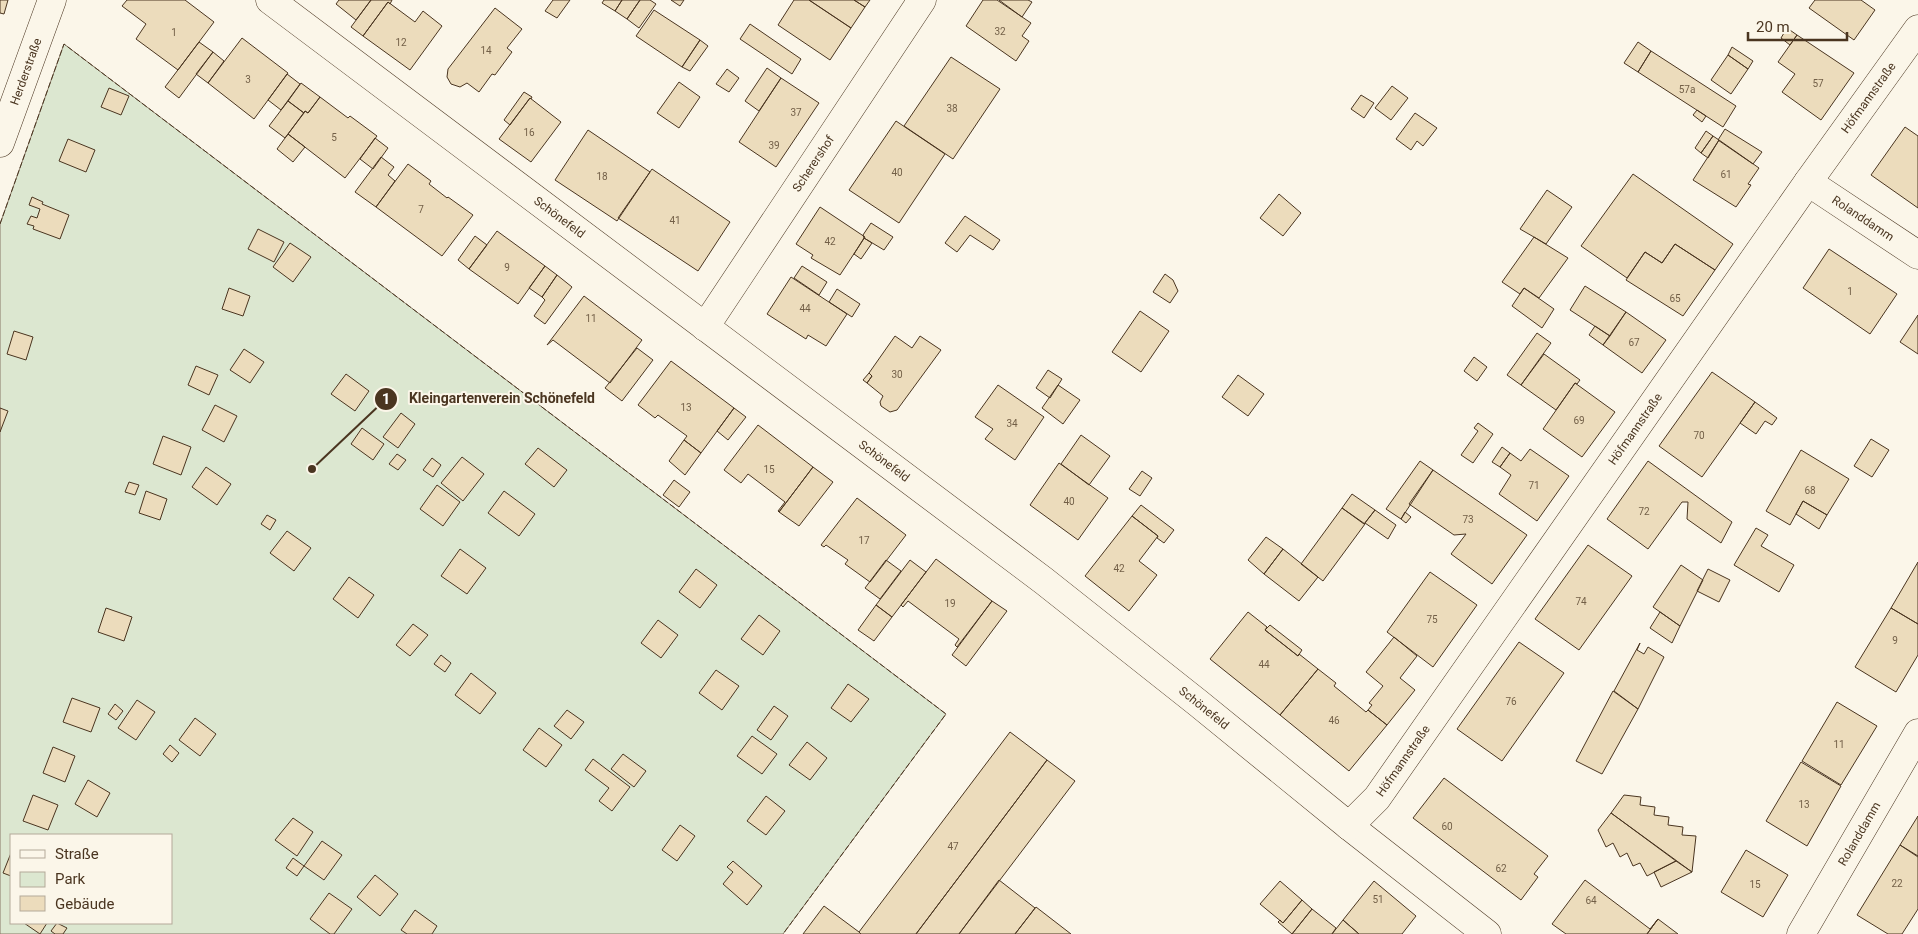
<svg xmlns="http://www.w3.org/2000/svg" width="1918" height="934" viewBox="0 0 1918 934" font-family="Roboto,sans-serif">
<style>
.green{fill:#dce7d0;stroke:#887966;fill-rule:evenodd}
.building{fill:#ecdcbc;stroke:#4a3520}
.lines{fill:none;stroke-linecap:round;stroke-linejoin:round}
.minor-casing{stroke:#4a3520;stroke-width:29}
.minor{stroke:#fbf6e9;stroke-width:28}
.fence{stroke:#4a3520;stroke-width:1;stroke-dasharray:6 2.5;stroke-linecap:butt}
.labels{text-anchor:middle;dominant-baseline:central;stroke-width:4;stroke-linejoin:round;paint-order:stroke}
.number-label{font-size:10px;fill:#725f47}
.street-label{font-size:12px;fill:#4a3520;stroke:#fbf6e9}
.leader{fill:none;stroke:#4a3520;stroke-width:2}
.callout-dot{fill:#4a3520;stroke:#fbf6e9;stroke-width:2}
.mark-label{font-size:15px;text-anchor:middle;font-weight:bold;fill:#fff}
.callout-label{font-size:14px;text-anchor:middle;font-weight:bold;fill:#4a3520;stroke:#fbf6e9;stroke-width:4;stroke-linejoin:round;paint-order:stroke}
</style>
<rect width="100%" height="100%" fill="#fbf6e9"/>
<path class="green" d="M 64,44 L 946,714 L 783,934 L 0,934 L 0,224 ZM 11,835 L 171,835 L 171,923 L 11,923 Z"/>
<path class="building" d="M 0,0 L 8,0 L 4,14 L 0,13 Z
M 127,0 L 185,0 L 214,22 L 178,70 L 136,39 L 146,24 L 122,6 Z
M 339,0 L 371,0 L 356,20 L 336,4 Z
M 371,0 L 392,0 L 390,4 L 388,2 L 363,36 L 351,27 Z
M 553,0 L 570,0 L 557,18 L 545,11 Z
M 604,0 L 622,0 L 615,11 L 602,3 Z
M 622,0 L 640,0 L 627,19 L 615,11 Z
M 640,0 L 650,0 L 656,4 L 639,28 L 627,19 Z
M 671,0 L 684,0 L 680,6 Z
M 794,0 L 809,0 L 851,28 L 830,60 L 778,25 Z
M 809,0 L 854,0 L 865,7 L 851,28 Z
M 854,0 L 870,0 L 865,7 Z
M 983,0 L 997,0 L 1031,23 L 1022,36 L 1029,41 L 1016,61 L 966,26 Z
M 999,0 L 1028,0 L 1032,2 L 1022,17 Z
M 1815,0 L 1861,0 L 1875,10 L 1854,40 L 1809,8 Z
M 388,2 L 415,22 L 423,11 L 442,26 L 410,70 L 363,36 Z
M 495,8 L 522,29 L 507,48 L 512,52 L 495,75 L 492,74 L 479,92 L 467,83 L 460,87 L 451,84 L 447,77 L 448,69 Z
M 654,10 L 700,40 L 682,67 L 636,36 Z
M 750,24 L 801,59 L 792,74 L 740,39 Z
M 1787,28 L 1797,35 L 1790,45 L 1781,38 Z
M 1797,35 L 1854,73 L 1821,120 L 1782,92 L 1795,74 L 1778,62 Z
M 242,38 L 288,73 L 254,119 L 208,83 Z
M 700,40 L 708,46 L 690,71 L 682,67 Z
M 199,42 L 213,52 L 179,98 L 165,87 Z
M 1638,42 L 1651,51 L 1638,72 L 1624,63 Z
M 1732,47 L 1753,61 L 1748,69 L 1728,55 Z
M 1651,51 L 1736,106 L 1723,127 L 1638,72 Z
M 213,52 L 224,61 L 208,83 L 196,74 Z
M 1728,55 L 1748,69 L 1731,94 L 1711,80 Z
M 951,57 L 1000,89 L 953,159 L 904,126 Z
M 767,68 L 781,78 L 759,111 L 745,101 Z
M 727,69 L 739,78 L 729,92 L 716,84 Z
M 287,74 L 300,84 L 281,110 L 268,100 Z
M 781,78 L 819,103 L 776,167 L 739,142 Z
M 679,82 L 700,97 L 679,128 L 657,113 Z
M 301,83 L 320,97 L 308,113 L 305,111 L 304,113 L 288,101 Z
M 1392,86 L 1408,98 L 1391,120 L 1375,108 Z
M 109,88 L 129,96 L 121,115 L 101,107 Z
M 524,92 L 532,97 L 531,99 L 530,98 L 510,125 L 504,120 Z
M 1361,95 L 1374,103 L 1364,118 L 1351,109 Z
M 320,97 L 348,118 L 350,116 L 377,136 L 345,178 L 288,134 L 305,111 L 308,113 Z
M 530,98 L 561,122 L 531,162 L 499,139 Z
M 288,101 L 304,113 L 285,138 L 269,126 Z
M 1697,110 L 1706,116 L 1702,122 L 1693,115 Z
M 1415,113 L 1437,128 L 1423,146 L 1417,141 L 1411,150 L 1396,139 Z
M 896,121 L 945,154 L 899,223 L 849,190 Z
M 1905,127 L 1918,136 L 1918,208 L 1871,175 Z
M 1725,129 L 1762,152 L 1753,164 L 1718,140 Z
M 588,130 L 650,172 L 617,221 L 555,180 Z
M 1706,131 L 1713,136 L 1701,153 L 1695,148 Z
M 288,134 L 305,147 L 293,162 L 277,149 Z
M 1713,136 L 1719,140 L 1708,158 L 1701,153 Z
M 375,138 L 388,148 L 373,169 L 360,159 Z
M 68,139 L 95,150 L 86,172 L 59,161 Z
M 1719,140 L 1759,168 L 1748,184 L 1751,185 L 1736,207 L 1693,180 Z
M 381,157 L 394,167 L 388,175 L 395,181 L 376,207 L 355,192 Z
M 408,164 L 431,181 L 429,184 L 447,198 L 448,197 L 473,215 L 442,256 L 376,207 Z
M 652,169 L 730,222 L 698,271 L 618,218 Z
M 1633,174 L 1733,244 L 1715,270 L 1675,244 L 1662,263 L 1645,252 L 1627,278 L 1581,246 Z
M 1547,190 L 1572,207 L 1546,244 L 1520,229 Z
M 1279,194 L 1301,213 L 1283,236 L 1260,218 Z
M 32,197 L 43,202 L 42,204 L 69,215 L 60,239 L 33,229 L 34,226 L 27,224 L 31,216 L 37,218 L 40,209 L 29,205 Z
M 820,207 L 865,237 L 840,275 L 811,258 L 813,255 L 796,244 Z
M 965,216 L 1000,240 L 993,250 L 970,235 L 957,252 L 945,243 Z
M 871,223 L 893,237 L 884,250 L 864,238 L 863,235 Z
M 258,229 L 284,242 L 274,262 L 248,249 Z
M 497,231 L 545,266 L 518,304 L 469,269 Z
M 475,236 L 487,245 L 469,269 L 458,260 Z
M 1534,237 L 1568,258 L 1539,298 L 1524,288 L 1520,294 L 1502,282 Z
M 864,238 L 872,243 L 861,259 L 854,254 Z
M 290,243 L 311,257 L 293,282 L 273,267 Z
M 1675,244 L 1715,270 L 1683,316 L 1626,280 L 1645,252 L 1662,263 Z
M 1829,249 L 1897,294 L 1870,334 L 1803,288 Z
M 545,266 L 557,275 L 542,297 L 529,288 Z
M 802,266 L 827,282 L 819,295 L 794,278 Z
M 1165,274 L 1173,280 L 1178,291 L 1170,303 L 1153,292 Z
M 557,275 L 572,287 L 545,324 L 534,316 L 545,300 L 542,297 Z
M 791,277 L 847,314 L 826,346 L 808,335 L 806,339 L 767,314 Z
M 1585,286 L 1626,312 L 1610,336 L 1570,310 Z
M 229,288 L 250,296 L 243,316 L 222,309 Z
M 1524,288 L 1554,309 L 1542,328 L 1512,306 Z
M 837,289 L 860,304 L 852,317 L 829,302 Z
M 584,296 L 642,340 L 610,383 L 553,340 L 547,345 Z
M 1140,311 L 1169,331 L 1141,372 L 1112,352 Z
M 1626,312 L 1666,340 L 1642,373 L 1603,345 Z
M 1918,315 L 1918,354 L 1900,342 Z
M 1595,326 L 1610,336 L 1603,345 L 1589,335 Z
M 14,331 L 33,337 L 26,360 L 7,354 Z
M 1537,333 L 1551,343 L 1521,385 L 1507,375 Z
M 895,336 L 912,348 L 920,336 L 941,350 L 897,410 L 890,412 L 881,406 L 880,402 L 883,396 L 867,383 L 872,376 L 869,373 Z
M 637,348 L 653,360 L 622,401 L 605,388 Z
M 244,349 L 264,362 L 250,383 L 230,370 Z
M 1544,354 L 1580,380 L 1577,384 L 1575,383 L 1556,410 L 1521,385 Z
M 1474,357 L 1487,367 L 1477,381 L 1464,371 Z
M 671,361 L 734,408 L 701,453 L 684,440 L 687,436 L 658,415 L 655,418 L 638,405 Z
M 196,366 L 218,375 L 209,395 L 188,385 Z
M 1048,370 L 1062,379 L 1050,398 L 1036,388 Z
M 1712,372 L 1755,402 L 1702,477 L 1659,446 Z
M 869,373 L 872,376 L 867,383 L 863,380 Z
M 346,374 L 369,391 L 355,411 L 331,394 Z
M 1238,375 L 1264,394 L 1248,416 L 1222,397 Z
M 1575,383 L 1615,412 L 1582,457 L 1543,429 Z
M 998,385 L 1044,417 L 1015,460 L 985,439 L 993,429 L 975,417 Z
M 1058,385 L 1080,400 L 1063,424 L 1042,408 Z
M 1755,402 L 1777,418 L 1772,425 L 1765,421 L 1756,434 L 1740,423 Z
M 215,405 L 237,416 L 224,442 L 202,430 Z
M 0,408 L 8,411 L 0,432 Z
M 734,408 L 746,417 L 728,440 L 717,431 Z
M 401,413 L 415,424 L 398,448 L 383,437 Z
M 1478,423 L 1493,434 L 1473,463 L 1461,455 L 1478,431 L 1474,428 Z
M 758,425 L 813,467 L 779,512 L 778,511 L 785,502 L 748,474 L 741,483 L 724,470 Z
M 362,428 L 384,444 L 373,460 L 351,444 Z
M 1081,435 L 1110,456 L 1089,485 L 1061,464 Z
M 163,436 L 191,447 L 181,475 L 153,464 Z
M 1871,439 L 1889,450 L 1872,477 L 1854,466 Z
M 684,440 L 701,453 L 685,475 L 669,461 Z
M 1502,447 L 1510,453 L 1500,467 L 1492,462 Z
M 538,448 L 567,470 L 554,487 L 525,464 Z
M 1530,449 L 1569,476 L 1537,521 L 1499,494 L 1511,475 L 1500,467 L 1510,453 L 1521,461 Z
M 1801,450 L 1849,479 L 1827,515 L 1803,501 L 1790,525 L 1766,511 Z
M 397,454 L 406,460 L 398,470 L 389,464 Z
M 462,457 L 484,474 L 463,501 L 441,483 Z
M 432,458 L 441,465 L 433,477 L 423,470 Z
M 1420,461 L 1433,470 L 1401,519 L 1386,509 Z
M 1648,461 L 1732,522 L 1721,543 L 1687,519 L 1688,502 L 1682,502 L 1648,549 L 1607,519 Z
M 1059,463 L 1108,498 L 1078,540 L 1030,505 Z
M 206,467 L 231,484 L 217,505 L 192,487 Z
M 813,467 L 833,482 L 799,526 L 779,512 Z
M 1433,470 L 1527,535 L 1492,584 L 1451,554 L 1466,534 L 1454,535 L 1409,504 Z
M 1142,471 L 1152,478 L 1140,496 L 1129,489 Z
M 674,480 L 690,492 L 679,507 L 663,495 Z
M 129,482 L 139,485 L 135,495 L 125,492 Z
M 437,485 L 460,502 L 443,526 L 420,509 Z
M 146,491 L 167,499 L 160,520 L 139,513 Z
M 504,491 L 535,514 L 519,536 L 488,513 Z
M 1352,494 L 1375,510 L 1364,524 L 1342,508 Z
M 857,498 L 906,535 L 870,582 L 845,564 L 848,560 L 826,545 L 824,547 L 821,545 Z
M 1803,501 L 1827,515 L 1819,529 L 1796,514 Z
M 1141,505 L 1174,530 L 1164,543 L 1157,538 L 1158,536 L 1132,516 Z
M 1342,508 L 1365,524 L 1323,581 L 1301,564 Z
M 1375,510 L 1396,525 L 1388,539 L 1365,523 Z
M 1405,512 L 1411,517 L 1406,523 L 1401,519 Z
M 267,515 L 276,520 L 270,530 L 261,524 Z
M 1132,516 L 1158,536 L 1139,561 L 1157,575 L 1129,611 L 1085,576 Z
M 1756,528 L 1768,535 L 1761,546 L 1794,565 L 1779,592 L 1734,565 Z
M 287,531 L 311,548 L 294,571 L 270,553 Z
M 1266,537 L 1283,549 L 1264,574 L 1248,560 Z
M 1588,545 L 1632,576 L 1579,650 L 1535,619 Z
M 460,549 L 486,568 L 467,594 L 441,576 Z
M 1283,549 L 1318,577 L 1299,601 L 1264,574 Z
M 936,559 L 992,601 L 957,647 L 955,645 L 959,639 L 908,601 L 903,607 L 901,605 Z
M 886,560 L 901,571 L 880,599 L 865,588 Z
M 910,560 L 926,572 L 892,617 L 876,605 Z
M 1918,562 L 1918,624 L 1891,608 Z
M 1681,565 L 1703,580 L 1680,626 L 1653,607 Z
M 696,569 L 717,585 L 700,608 L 679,592 Z
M 1708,569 L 1730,580 L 1719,602 L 1697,591 Z
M 1430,572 L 1477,605 L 1433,667 L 1387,632 Z
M 349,577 L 374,595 L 358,618 L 333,599 Z
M 992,601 L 1007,611 L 966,666 L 952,655 Z
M 876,605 L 892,617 L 874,641 L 858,630 Z
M 106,608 L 132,617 L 124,641 L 98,632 Z
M 1891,608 L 1918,624 L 1918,655 L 1896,692 L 1855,667 Z
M 1248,612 L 1267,627 L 1265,630 L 1298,656 L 1299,654 L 1318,669 L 1280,715 L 1210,659 Z
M 1660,612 L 1680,626 L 1672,643 L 1650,628 Z
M 759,615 L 780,631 L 763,655 L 741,639 Z
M 658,620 L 678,635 L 661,658 L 641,643 Z
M 413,624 L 428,635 L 410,656 L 396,645 Z
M 1270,625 L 1302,650 L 1298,656 L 1265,630 Z
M 1394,637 L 1417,656 L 1400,678 L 1415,690 L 1387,725 L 1368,710 L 1372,705 L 1369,703 L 1383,686 L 1366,672 Z
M 1519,642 L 1564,673 L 1502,761 L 1457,729 Z
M 1640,643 L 1637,650 L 1644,654 L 1648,647 L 1664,657 L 1638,709 L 1614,691 Z
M 441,655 L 451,663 L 445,672 L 434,664 Z
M 1318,669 L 1336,683 L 1334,686 L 1366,712 L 1368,710 L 1387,725 L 1349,771 L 1280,715 Z
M 716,670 L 739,686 L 722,710 L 699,693 Z
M 471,673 L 496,693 L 480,714 L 455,695 Z
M 848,684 L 869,699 L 851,722 L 831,708 Z
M 1613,691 L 1638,709 L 1602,774 L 1576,761 Z
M 72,698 L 100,708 L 91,732 L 63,722 Z
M 137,700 L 155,712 L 136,740 L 118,728 Z
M 1837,702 L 1877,726 L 1841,785 L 1802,761 Z
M 115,704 L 123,711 L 116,720 L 108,714 Z
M 774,706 L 788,716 L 771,740 L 757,730 Z
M 567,710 L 584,722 L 571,739 L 554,726 Z
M 195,718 L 216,734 L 200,756 L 179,740 Z
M 539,728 L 562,745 L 546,767 L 523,750 Z
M 1010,732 L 1047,760 L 916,934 L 861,934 L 859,932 Z
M 752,736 L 777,754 L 762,774 L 737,756 Z
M 807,742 L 827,758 L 810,780 L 789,765 Z
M 170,745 L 179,753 L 172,762 L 163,754 Z
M 53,747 L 75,756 L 65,782 L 43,773 Z
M 623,754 L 646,771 L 634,787 L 611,769 Z
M 593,759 L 630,787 L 612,811 L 599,801 L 609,788 L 585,770 Z
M 1047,760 L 1075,781 L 959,934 L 916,934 Z
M 1801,762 L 1841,786 L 1807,846 L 1766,821 Z
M 1444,778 L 1548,856 L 1534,874 L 1538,877 L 1521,900 L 1413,818 Z
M 88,780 L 110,793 L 97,817 L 75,804 Z
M 33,795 L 58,805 L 48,830 L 23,821 Z
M 1624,795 L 1641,797 L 1640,805 L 1655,807 L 1654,815 L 1669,817 L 1668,825 L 1683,827 L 1682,835 L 1696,836 L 1692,872 L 1611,813 Z
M 766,796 L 785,811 L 766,835 L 747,821 Z
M 1611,813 L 1676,861 L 1647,876 L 1640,863 L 1633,866 L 1627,853 L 1620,857 L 1613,843 L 1606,847 L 1598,830 Z
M 1918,816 L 1918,856 L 1900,845 Z
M 293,818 L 313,832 L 297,856 L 275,840 Z
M 680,825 L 695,836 L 677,861 L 662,850 Z
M 322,841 L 342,855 L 324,880 L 304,866 Z
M 1900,845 L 1918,857 L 1918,909 L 1902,934 L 1888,934 L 1857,915 Z
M 1746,850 L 1788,875 L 1763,917 L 1721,892 Z
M 11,853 L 11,876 L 3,873 Z
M 293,858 L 304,866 L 297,876 L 286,868 Z
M 733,861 L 762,886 L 747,905 L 723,884 L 733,872 L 727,867 Z
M 1676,861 L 1692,872 L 1661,887 L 1654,872 Z
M 375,875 L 398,894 L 380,916 L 357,897 Z
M 999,880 L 1035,908 L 1015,934 L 959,934 Z
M 1585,880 L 1650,929 L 1658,919 L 1647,934 L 1566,934 L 1552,924 Z
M 1280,881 L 1302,900 L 1283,923 L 1260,904 Z
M 1374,881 L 1416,916 L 1402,934 L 1359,934 L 1343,920 Z
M 329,893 L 352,909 L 334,934 L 330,934 L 310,919 Z
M 1302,900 L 1312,909 L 1292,934 L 1278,922 L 1280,920 L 1283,923 Z
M 824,906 L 859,932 L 861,934 L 803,934 Z
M 1036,907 L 1071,934 L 1015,934 Z
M 1312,909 L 1336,928 L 1332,934 L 1292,934 Z
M 415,910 L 437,926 L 432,934 L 407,934 L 401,930 Z
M 1658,919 L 1678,934 L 1647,934 Z
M 1343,920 L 1359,934 L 1332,934 Z
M 24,923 L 47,923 L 40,934 Z
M 57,923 L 67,928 L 63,934 L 55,934 L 51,931 Z"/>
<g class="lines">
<defs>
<g id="minor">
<path id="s1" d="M 270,0 L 1044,581 L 1198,703 L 1349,826 L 1487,934"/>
<path id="s2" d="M 0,143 L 52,0"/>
<path id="s3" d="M 1808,182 L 1918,255"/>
<path id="s4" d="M 705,327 L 922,0"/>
<path id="s5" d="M 1349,826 L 1377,798 L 1808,182 L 1918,29"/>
<path id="s6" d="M 1801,934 L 1918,733"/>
</g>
</defs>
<use href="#minor" class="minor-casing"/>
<use href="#minor" class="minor"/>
<path class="fence" d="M 0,224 L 64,44 L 946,714 L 783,934"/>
</g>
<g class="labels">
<g class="number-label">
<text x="1000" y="31">32</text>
<text x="174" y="32">1</text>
<text x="401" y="42">12</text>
<text x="486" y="50">14</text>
<text x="248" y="79">3</text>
<text x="1818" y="83">57</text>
<text x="1687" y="89">57a</text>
<text x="952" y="108">38</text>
<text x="796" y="112">37</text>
<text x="529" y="132">16</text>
<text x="334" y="137">5</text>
<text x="774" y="145">39</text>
<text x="897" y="172">40</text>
<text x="1726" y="174">61</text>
<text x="602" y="176">18</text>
<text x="421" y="209">7</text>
<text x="675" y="220">41</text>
<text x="830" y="241">42</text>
<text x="507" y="267">9</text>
<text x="1850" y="291">1</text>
<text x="1675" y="298">65</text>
<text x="805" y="308">44</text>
<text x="591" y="318">11</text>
<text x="1634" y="342">67</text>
<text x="897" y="374">30</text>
<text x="686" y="407">13</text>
<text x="1579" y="420">69</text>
<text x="1012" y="423">34</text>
<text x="1699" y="435">70</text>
<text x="769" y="469">15</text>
<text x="1534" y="485">71</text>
<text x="1810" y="490">68</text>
<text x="1069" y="501">40</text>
<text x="1644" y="511">72</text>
<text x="1468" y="519">73</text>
<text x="864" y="540">17</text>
<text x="1119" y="568">42</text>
<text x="1581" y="601">74</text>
<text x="950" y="603">19</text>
<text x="1432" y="619">75</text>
<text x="1895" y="640">9</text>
<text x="1264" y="664">44</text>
<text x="1511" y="701">76</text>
<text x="1334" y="720">46</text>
<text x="1839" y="744">11</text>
<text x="1804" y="804">13</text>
<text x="1447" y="826">60</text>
<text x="953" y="846">47</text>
<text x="1501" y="868">62</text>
<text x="1897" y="883">22</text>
<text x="1755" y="884">15</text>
<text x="1378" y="899">51</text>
<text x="1591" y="900">64</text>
</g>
<g class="street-label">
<text stroke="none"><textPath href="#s2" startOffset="76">Herderstraße</textPath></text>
<text stroke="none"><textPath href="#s5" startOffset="895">Höfmannstraße</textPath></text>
<text stroke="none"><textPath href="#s4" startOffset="196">Scherershof</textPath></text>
<text stroke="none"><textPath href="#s1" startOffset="362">Schönefeld</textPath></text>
<text stroke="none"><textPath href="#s3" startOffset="66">Rolanddamm</textPath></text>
<text stroke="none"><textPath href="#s5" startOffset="490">Höfmannstraße</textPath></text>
<text stroke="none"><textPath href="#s1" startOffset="768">Schönefeld</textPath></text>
<text stroke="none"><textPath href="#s1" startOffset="1172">Schönefeld</textPath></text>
<text stroke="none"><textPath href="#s5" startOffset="85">Höfmannstraße</textPath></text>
<text stroke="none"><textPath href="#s6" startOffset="116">Rolanddamm</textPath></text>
</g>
</g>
<path class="leader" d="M312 469L386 399"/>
<g class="callout-dot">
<circle cx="312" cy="469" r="5"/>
<circle cx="386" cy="399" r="12"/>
</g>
<g class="mark-label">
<text x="386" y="404">1</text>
</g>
<g class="callout-label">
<text x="502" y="403">Kleingartenverein Schönefeld</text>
</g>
<rect x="10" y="834" width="162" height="90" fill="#fbf6e9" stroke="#b4a999"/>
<rect x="20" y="850" width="25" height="8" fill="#fbf6e9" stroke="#b4a999"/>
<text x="55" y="859" font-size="15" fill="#4a3520">Straße</text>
<rect x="20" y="872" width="25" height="15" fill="#dce7d0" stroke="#b4a999"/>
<text x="55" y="884" font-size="15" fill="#4a3520">Park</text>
<rect x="20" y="896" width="25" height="15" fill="#ecdcbc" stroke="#b4a999"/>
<text x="55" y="909" font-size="15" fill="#4a3520">Gebäude</text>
<path d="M1748 32v8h99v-8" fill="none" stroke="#4a3520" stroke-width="2.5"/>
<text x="1756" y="32" font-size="15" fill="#4a3520" stroke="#fbf6e9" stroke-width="4" paint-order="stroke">20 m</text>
</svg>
